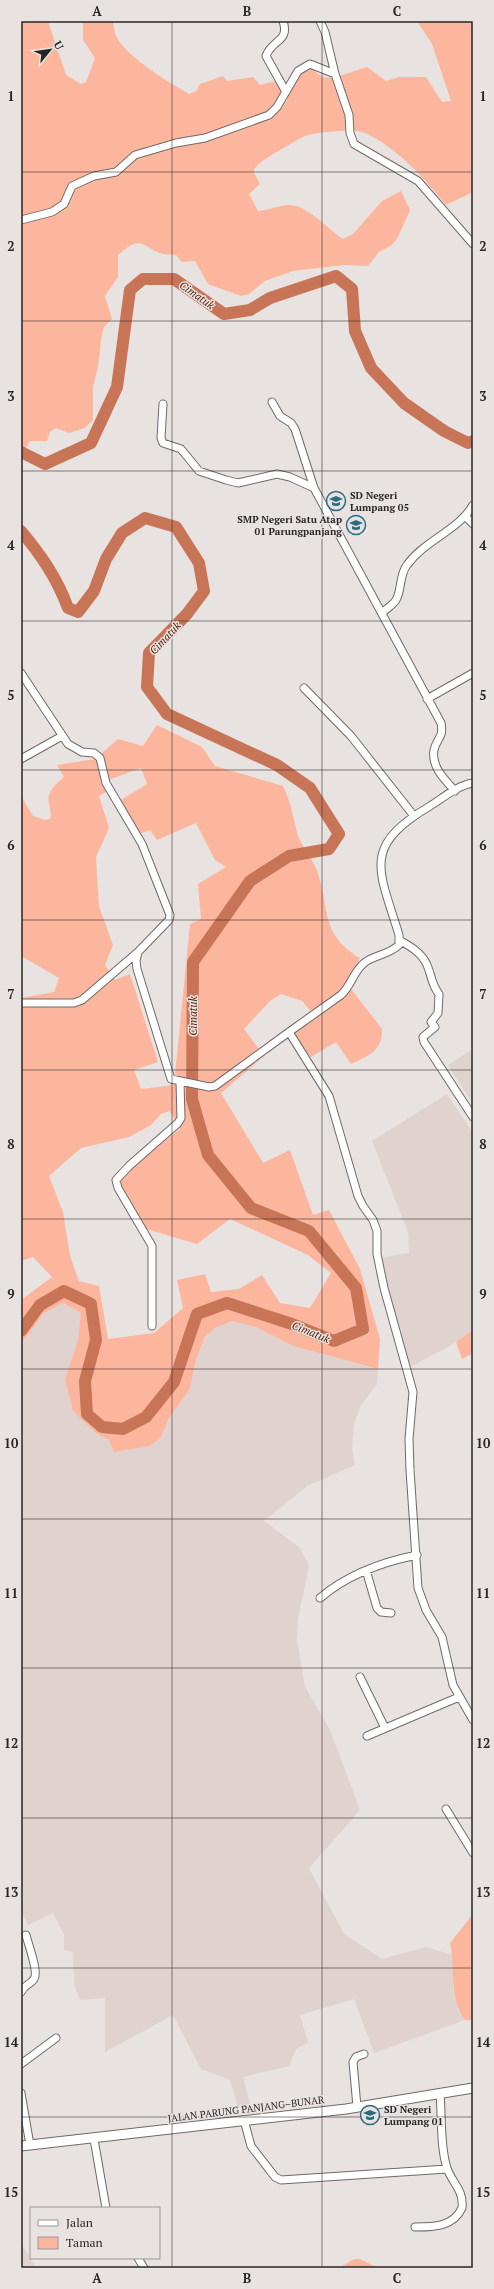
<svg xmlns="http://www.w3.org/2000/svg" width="494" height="2289" viewBox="0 0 494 2289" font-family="'PT Serif',serif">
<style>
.built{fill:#e0d2cf}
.green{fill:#fdb69e;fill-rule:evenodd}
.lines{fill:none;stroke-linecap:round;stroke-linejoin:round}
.river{stroke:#c77457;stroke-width:12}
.minor-casing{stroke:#6f6a69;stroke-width:9}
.major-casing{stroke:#6f6a69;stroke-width:11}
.minor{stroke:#fff;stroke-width:7}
.major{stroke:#fff;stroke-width:9}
.grid{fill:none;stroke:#282625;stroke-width:1;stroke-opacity:0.55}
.labels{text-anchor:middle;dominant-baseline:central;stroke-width:3;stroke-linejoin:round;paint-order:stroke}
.poi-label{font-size:10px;font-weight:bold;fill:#282625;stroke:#e8e2e0;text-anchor:start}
.street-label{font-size:10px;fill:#282625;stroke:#e8e2e0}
.water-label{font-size:11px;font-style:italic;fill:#58210d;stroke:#e8e2e0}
.neatline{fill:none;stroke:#282625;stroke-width:1.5}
.grid-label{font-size:13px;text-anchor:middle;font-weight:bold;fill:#282625}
</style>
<rect width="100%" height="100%" fill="#e8e2e0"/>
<path class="built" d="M 473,1049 L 473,1104 L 448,1065 Z
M 447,1094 L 473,1133 L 473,1330 L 448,1347 L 408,1368 L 379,1258 L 409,1253 L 408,1232 L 372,1141 Z
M 63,1303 L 81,1313 L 78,1340 L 65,1379 L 97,1434 L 109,1440 L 161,1437 L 169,1418 L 190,1389 L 196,1359 L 205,1337 L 215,1328 L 232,1321 L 256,1327 L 293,1346 L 378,1369 L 377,1384 L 361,1405 L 354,1424 L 352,1448 L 355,1465 L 307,1486 L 264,1521 L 300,1548 L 309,1566 L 298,1618 L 297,1640 L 305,1687 L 330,1730 L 360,1810 L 309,1868 L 344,1934 L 382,1959 L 426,1947 L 453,1955 L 453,1990 L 459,2012 L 465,2020 L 374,2053 L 354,1999 L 300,2015 L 308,2043 L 296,2049 L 289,2066 L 243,2077 L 250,2104 L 238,2107 L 230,2080 L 201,2069 L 173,2015 L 105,2052 L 105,1998 L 80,2000 L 74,1984 L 73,1952 L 64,1950 L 64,1935 L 53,1913 L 28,1925 L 21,1911 L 21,1344 L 44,1313 Z
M 21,2243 L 36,2268 L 21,2268 Z"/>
<path class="green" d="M 21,21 L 48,21 L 66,75 L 81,84 L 86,82 L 95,58 L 83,40 L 83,21 L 113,21 C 114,26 114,32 116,36 C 127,58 169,82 189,94 L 196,91 L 200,84 L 223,76 L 227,81 L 253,77 L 260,85 L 276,81 L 286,103 L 296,75 L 309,66 L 322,77 L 333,78 L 367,67 L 386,81 L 399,77 L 426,77 L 442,102 L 451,101 L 432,44 L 417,21 L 473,21 L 473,192 L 446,205 C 426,180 394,144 362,132 C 352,129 315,132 305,136 C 300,138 294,142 289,145 C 277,152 264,158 254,169 L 254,173 L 260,184 L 249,194 L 258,211 C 268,210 281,205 289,205 C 306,204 328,229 343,239 L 353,234 L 382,201 L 401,191 L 410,210 L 398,237 L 392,245 L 379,252 L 368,266 L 344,265 L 293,271 L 265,281 L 249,294 L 241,296 L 208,284 L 195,261 L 182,262 L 176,255 C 172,254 167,255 163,254 C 141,247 142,233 118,255 L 118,277 L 105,296 L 112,319 L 104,327 L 102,333 L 98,367 L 93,387 L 93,420 L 85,428 L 69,433 L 56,428 L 50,432 L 47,441 L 30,441 L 21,456 Z
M 157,725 L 202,747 L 215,766 L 283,786 C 292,805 293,817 298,836 C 302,847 311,857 316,868 C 331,906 318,933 360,958 L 352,974 L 351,989 L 382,1029 C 383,1051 368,1056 351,1064 L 336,1042 L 311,1057 L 292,1033 L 315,1016 L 302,1001 L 281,994 L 270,1001 L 244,1029 L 264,1056 L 221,1093 L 263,1163 L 290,1150 L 313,1215 L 329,1210 L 360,1269 L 380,1339 L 378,1369 L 293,1346 L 256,1327 L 232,1321 L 215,1328 L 205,1337 L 196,1359 L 190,1389 L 169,1418 L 161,1437 L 150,1446 L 114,1452 L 109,1440 L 97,1434 L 73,1411 L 65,1379 L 78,1340 L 81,1313 L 63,1303 L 44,1313 L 21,1344 L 21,1300 L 52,1277 L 33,1257 L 21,1261 L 21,998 L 54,992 L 59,978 L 21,956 L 21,796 L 33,816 L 45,820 L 50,819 C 52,813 50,809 49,803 C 46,792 56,784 64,777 L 57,765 L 95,759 L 118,739 L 143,746 ZM 141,768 L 147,784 L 119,801 L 137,835 L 150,830 L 157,840 L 196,823 L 215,860 L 226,867 L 198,884 L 201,919 L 190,924 L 174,1085 L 141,1089 L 134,1070 L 158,1062 L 130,974 L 115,980 L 105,965 L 113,945 L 99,906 L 96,857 L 109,828 L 99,796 L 106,792 L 103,782 ZM 170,1111 L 180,1129 L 120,1175 L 118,1188 L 143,1228 L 197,1244 L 230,1219 L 308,1255 L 331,1273 L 310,1308 L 280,1303 L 262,1275 L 239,1289 L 211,1292 L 205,1274 L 177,1280 L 183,1308 L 154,1333 L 108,1339 L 99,1286 L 79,1281 L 70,1256 L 63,1212 L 49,1176 L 81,1148 L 129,1137 L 151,1125 L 161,1114 Z
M 473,1330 L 473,1353 L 462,1359 L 456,1342 Z
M 473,1914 L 473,2020 L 465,2020 C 448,1997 456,1969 450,1943 Z
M 354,2259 L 360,2259 L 378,2268 L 339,2268 Z"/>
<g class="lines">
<path class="river" d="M 21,452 L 45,464 L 91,443 L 117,387 L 130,290 L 143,279 L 174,279 L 224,314 L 250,310 L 270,298 L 336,276 L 352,289 L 355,331 L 371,368 L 404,403 L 444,431 L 468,443 L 473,441
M 21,531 C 41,555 57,578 68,608 L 78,612 L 94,591 L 106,559 L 122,533 L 145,518 L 176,527 L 199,563 L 204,591 L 187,614 L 149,653 L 147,687 L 167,714 L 277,765 L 310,788 L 339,834 L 329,849 L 289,856 L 250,881 L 193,962 L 192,1099 L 208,1155 L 251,1208 L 309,1231 L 356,1288 L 363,1329 L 334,1341 L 292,1324 L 227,1303 L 197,1314 L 174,1382 L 146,1417 L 123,1429 L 102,1427 L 87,1414 L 85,1381 L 96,1340 L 91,1304 L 64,1291 L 40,1305 L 21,1331"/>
<defs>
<path id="minor" d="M 283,21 C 290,42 272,39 266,56 L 286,92
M 320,21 L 325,32 L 335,74 L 349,115 L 350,133 L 354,144 L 418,181 L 473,244
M 21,220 L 52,212 L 64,204 L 72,186 L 94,176 L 116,172 L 135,155 L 176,143 L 205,138 L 269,115 L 277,107 L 298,71 L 310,64 L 335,74
M 272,402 L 280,416 L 291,423 L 295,429 L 314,488 L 441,723 C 444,738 437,737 434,750 C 431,767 445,780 455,791
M 163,404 L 161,438 L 163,443 L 181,449 L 199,471 L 226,480 L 238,483 L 277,474 L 290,477 L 314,488
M 466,517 L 473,524
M 382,613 C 386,609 393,605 396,600 C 402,590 399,575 407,565 C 425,540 459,530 473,505
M 21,673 L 68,744 L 82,752 L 94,753 L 100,758 L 106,783 L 142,844 L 170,915 L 169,920 L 138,952 L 82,1000 L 74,1003 L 21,1003
M 304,688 L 351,736 L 414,816
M 427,699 L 473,673
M 21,759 L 62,736
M 399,940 C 410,946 422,953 427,965 C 432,976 431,984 439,994 L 438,1013 L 431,1022 L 435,1027 L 423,1037 L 424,1042 L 473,1117
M 138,952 L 136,961 L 137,969 L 171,1079 L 209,1087 L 215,1086 L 289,1032 L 329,1096 L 358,1196 L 363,1206 L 373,1220 L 377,1231 L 377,1254 L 384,1288 L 413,1392 L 409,1439 L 410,1470 L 418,1588 L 426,1610 L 442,1637 L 453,1685 L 473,1720
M 289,1032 L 341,995 C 351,986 353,973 363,964 C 372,955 387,956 399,945 L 399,935 C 379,869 361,847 430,806 C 443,798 458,785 473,783
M 152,1326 L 152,1246 L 118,1188 L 116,1180 L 129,1166 L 178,1123 L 181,1118 L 180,1082
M 366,1570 L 377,1608 L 381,1612 L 391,1613
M 320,1598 C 347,1575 382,1562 417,1555
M 360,1677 L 385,1728
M 367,1736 L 459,1697
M 446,1809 L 473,1853
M 21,1992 C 24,1985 30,1985 34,1979 C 39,1972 28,1944 26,1935
M 21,2064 L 56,2038
M 21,2093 L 30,2145
M 357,2107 L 353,2062 L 356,2057 L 364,2054
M 244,2120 L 251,2146 L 275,2177 L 281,2180 L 447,2169
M 94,2139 L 106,2208
M 415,2227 C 434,2227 453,2227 462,2208 C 464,2190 452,2183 447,2168 C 440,2147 442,2116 440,2094
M 138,2258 L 144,2268"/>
<path id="major" d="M 21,2146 L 346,2109 L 473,2088"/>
</defs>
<use href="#minor" class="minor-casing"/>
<use href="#major" class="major-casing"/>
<use href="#minor" class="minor"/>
<use href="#major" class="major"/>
</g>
<path class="grid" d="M 172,21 L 172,2268M 322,21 L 322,2268M 21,172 L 473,172M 21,321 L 473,321M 21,471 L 473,471M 21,621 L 473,621M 21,770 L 473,770M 21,920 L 473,920M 21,1070 L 473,1070M 21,1219 L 473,1219M 21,1369 L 473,1369M 21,1519 L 473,1519M 21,1668 L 473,1668M 21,1818 L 473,1818M 21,1968 L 473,1968M 21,2117 L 473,2117"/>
<defs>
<symbol id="school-ring" viewBox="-11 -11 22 22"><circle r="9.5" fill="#e8e2e0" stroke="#2b6d80" stroke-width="1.5"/><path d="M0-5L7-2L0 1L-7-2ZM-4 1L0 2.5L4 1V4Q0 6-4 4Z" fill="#2b6d80"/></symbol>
</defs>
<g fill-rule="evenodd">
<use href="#school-ring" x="325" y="490" width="22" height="22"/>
<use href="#school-ring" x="345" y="514" width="22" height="22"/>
<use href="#school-ring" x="359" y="2104" width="22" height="22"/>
</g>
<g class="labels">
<g class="poi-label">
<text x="350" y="495">SD Negeri<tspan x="350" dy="12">Lumpang 05</tspan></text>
<text x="342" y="519" text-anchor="end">SMP Negeri Satu Atap<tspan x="342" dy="12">01 Parungpanjang</tspan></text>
<text x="384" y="2109">SD Negeri<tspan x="384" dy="12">Lumpang 01</tspan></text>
</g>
<g class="street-label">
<text transform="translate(246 2109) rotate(-7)">JALAN PARUNG PANJANG–BUNAR</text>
</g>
<g class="water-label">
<text transform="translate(197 295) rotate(35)">Cimatuk</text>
<text transform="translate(165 638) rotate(-47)">Cimatuk</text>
<text transform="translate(193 1016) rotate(-90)">Cimatuk</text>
<text transform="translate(311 1332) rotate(22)">Cimatuk</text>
</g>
</g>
<rect width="494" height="2289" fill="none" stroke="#e8e2e0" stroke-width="44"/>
<rect x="30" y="2207" width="130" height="52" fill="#e8e2e0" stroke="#9b9795"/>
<rect x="38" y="2220" width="20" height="6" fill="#ffffff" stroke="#9b9795"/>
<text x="66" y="2227" font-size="12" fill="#282625">Jalan</text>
<rect x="38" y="2237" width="20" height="12" fill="#fdb69e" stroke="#9b9795"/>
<text x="66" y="2247" font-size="12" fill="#282625">Taman</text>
<g transform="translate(50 50) rotate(61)" stroke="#e8e2e0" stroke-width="3" paint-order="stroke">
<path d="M0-3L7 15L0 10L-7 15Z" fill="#282625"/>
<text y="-6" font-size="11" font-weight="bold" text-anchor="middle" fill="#282625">U</text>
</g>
<rect x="22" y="22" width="450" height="2245" class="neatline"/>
<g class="grid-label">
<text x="97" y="16">A</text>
<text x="247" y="16">B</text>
<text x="397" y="16">C</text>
<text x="11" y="101">1</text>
<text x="483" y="101">1</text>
<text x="11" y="251">2</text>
<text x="483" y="251">2</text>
<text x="11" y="401">3</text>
<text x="483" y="401">3</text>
<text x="11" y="550">4</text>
<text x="483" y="550">4</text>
<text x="11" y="700">5</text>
<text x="483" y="700">5</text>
<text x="11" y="850">6</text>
<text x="483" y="850">6</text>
<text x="11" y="999">7</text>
<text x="483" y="999">7</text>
<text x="11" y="1149">8</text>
<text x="483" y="1149">8</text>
<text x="11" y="1299">9</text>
<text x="483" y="1299">9</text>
<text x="11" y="1448">10</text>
<text x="483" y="1448">10</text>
<text x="11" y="1598">11</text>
<text x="483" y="1598">11</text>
<text x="11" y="1748">12</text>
<text x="483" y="1748">12</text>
<text x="11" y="1897">13</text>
<text x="483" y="1897">13</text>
<text x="11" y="2047">14</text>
<text x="483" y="2047">14</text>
<text x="11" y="2197">15</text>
<text x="483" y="2197">15</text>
<text x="97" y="2283">A</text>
<text x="247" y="2283">B</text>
<text x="397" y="2283">C</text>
</g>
</svg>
